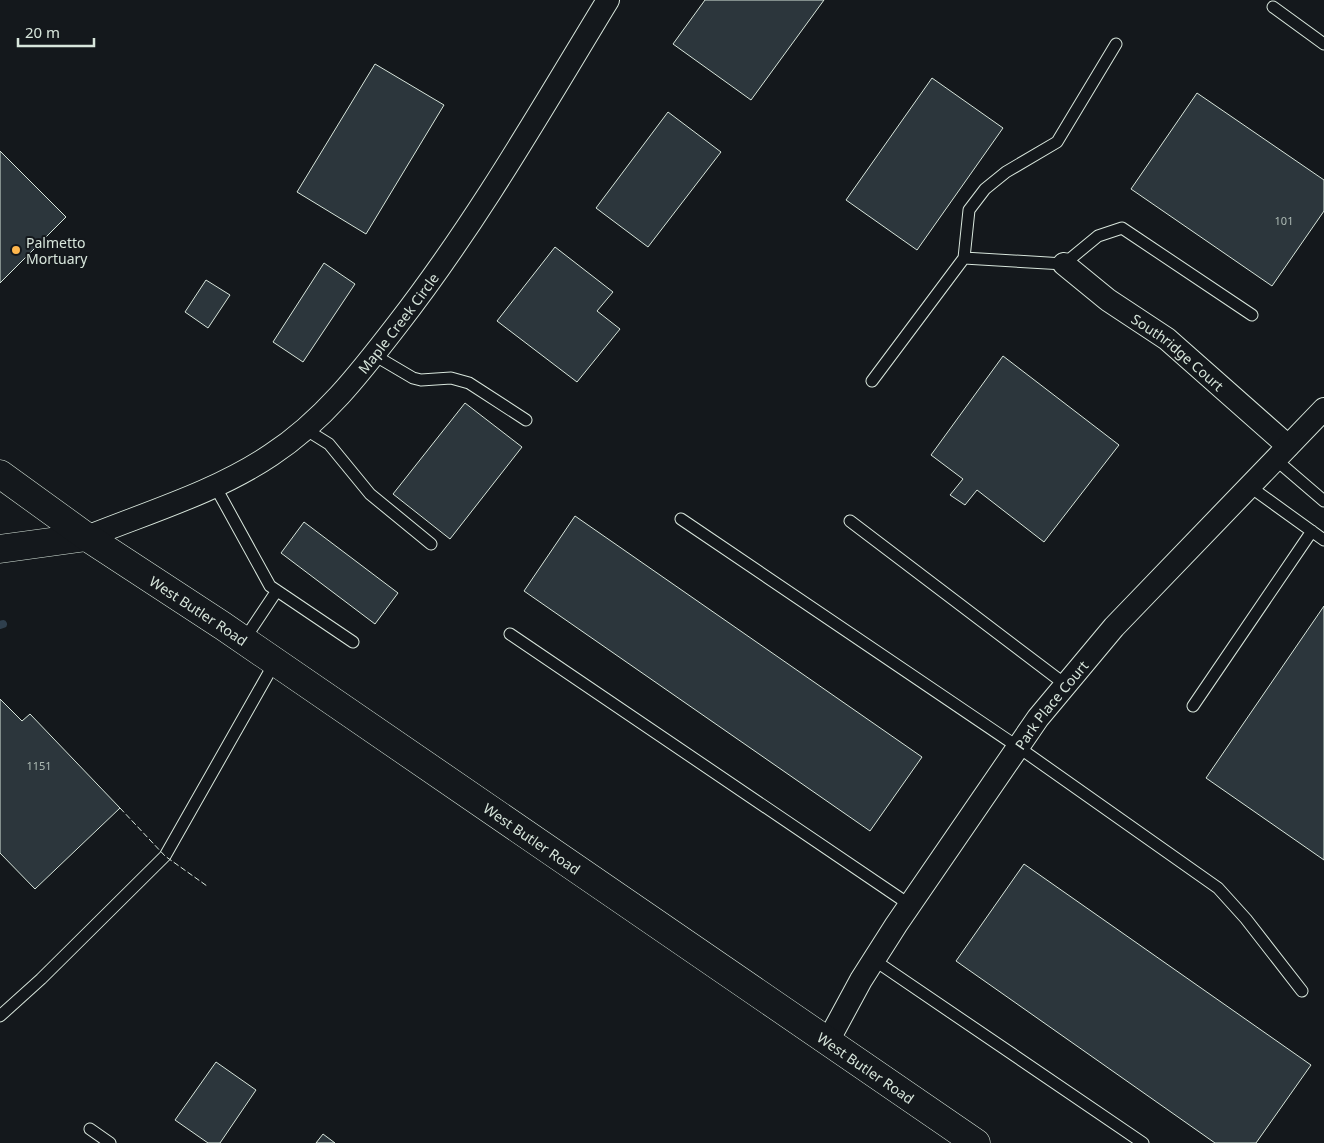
<svg xmlns="http://www.w3.org/2000/svg" width="1324" height="1143" viewBox="0 0 1324 1143" font-family="'Noto Sans',sans-serif">
<style>
.lines{fill:none;stroke-linecap:round;stroke-linejoin:round}
.stream{stroke:#2f3f4d;stroke-width:8}
.building{fill:#2c363c;stroke:#d8e6dc}
.service-casing{stroke:#d8e6dc;stroke-width:13}
.minor-casing{stroke:#d8e6dc;stroke-width:24}
.secondary-casing{stroke:#d8e6dc;stroke-width:29}
.primary-casing{stroke:#d8e6dc;stroke-width:29}
.service{stroke:#14181c;stroke-width:11}
.minor{stroke:#14181c;stroke-width:22}
.secondary{stroke:#14181c;stroke-width:28}
.primary{stroke:#14181c;stroke-width:28}
.fence{stroke:#d8e6dc;stroke-width:1;stroke-dasharray:6 2.5;stroke-linecap:butt}
.poi-dot{fill:#ffb74d;stroke:#14181c;stroke-width:2}
.labels{text-anchor:middle;dominant-baseline:central;stroke-width:4;stroke-linejoin:round;paint-order:stroke}
.number-label{font-size:11px;fill:#adbab4}
.poi-label{font-size:14px;fill:#d8e6dc;stroke:#14181c;text-anchor:start}
.street-label{font-size:14px;fill:#d8e6dc;stroke:#14181c}
</style>
<rect width="100%" height="100%" fill="#14181c"/>
<g class="lines">
<path class="stream" d="M 0,625 L 3,624"/>
</g>
<path class="building" d="M 705,0 L 824,0 L 751,100 L 673,44 Z
M 375,64 L 444,105 L 366,234 L 297,192 Z
M 932,78 L 1003,128 L 917,250 L 846,200 Z
M 1197,93 L 1324,180 L 1324,211 L 1272,286 L 1131,189 Z
M 668,112 L 721,152 L 648,247 L 596,208 Z
M 0,151 L 66,217 L 0,283 Z
M 555,247 L 613,292 L 597,311 L 620,329 L 577,382 L 497,321 Z
M 324,263 L 355,284 L 303,362 L 273,342 Z
M 206,280 L 230,295 L 208,328 L 185,312 Z
M 1003,356 L 1119,445 L 1044,542 L 977,490 L 965,505 L 950,495 L 963,479 L 931,455 Z
M 465,403 L 522,447 L 450,539 L 393,494 Z
M 575,516 L 922,757 L 870,831 L 524,591 Z
M 304,522 L 398,593 L 375,624 L 281,553 Z
M 1324,606 L 1324,860 L 1206,778 Z
M 0,699 L 22,721 L 30,714 L 120,808 L 35,889 L 0,853 Z
M 1024,864 L 1311,1065 L 1256,1143 L 1215,1143 L 956,961 Z
M 216,1062 L 256,1090 L 220,1143 L 208,1143 L 175,1120 Z
M 323,1134 L 335,1143 L 316,1143 Z"/>
<g class="lines">
<defs>
<path id="service" d="M 1273,7 L 1324,44
M 1116,44 L 1057,142 L 1006,172 L 985,189 L 969,210 L 964,258 L 1064,264 L 1098,236 L 1122,228 L 1252,315
M 374,355 L 413,378 L 421,380 L 451,378 L 469,383 L 526,420
M 872,381 L 964,258
M 305,429 L 329,444 L 370,494 L 431,544
M 1275,459 L 1324,501
M 215,486 L 270,586 L 353,642
M 1249,486 L 1324,540
M 681,519 L 1018,747 L 1218,888 L 1246,919 L 1302,991
M 850,521 L 1066,685
M 510,634 L 910,905
M 244,640 L 276,592
M 1193,706 L 1312,531
M 874,960 L 1143,1143
M 0,1016 L 41,979 L 165,856 L 275,662
M 90,1129 L 110,1143"/>
<g id="minor">
<path id="s1" d="M 1064,264 L 1108,300 L 1167,339 L 1288,446"/>
<path id="s2" d="M 87,537 C 149,512 216,492 271,455 C 323,421 360,373 397,325 C 477,222 541,110 608,0"/>
<path id="s3" d="M 828,1041 L 861,980 L 896,925 L 1038,718 L 1114,627 L 1324,409"/>
</g>
<path id="secondary" d="M 0,549 L 87,537"/>
<g id="primary">
<path id="s4" d="M 0,474 L 87,537 L 223,626 L 976,1143"/>
</g>
</defs>
<use href="#service" class="service-casing"/>
<use href="#minor" class="minor-casing"/>
<use href="#secondary" class="secondary-casing"/>
<use href="#primary" class="primary-casing"/>
<use href="#service" class="service"/>
<use href="#minor" class="minor"/>
<use href="#secondary" class="secondary"/>
<use href="#primary" class="primary"/>
<path class="fence" d="M 120,808 L 165,856 L 207,886"/>
</g>
<circle class="poi-dot" cx="16" cy="250" r="5"/>
<g class="labels">
<g class="number-label">
<text x="1284" y="220">101</text>
<text x="39" y="765">1151</text>
</g>
<g class="poi-label">
<text x="26" y="242">Palmetto<tspan x="26" dy="16">Mortuary</tspan></text>
</g>
<g class="street-label">
<text stroke="none"><textPath href="#s2" startOffset="386">Maple Creek Circle</textPath></text>
<text stroke="none"><textPath href="#s1" startOffset="144">Southridge Court</textPath></text>
<text stroke="none"><textPath href="#s4" startOffset="241">West Butler Road</textPath></text>
<text stroke="none"><textPath href="#s3" startOffset="404">Park Place Court</textPath></text>
<text stroke="none"><textPath href="#s4" startOffset="645">West Butler Road</textPath></text>
<text stroke="none"><textPath href="#s4" startOffset="1050">West Butler Road</textPath></text>
</g>
</g>
<path d="M18 38v8h76v-8" fill="none" stroke="#d8e6dc" stroke-width="2.5"/>
<text x="25" y="38" font-size="15" fill="#d8e6dc" stroke="#14181c" stroke-width="4" paint-order="stroke">20 m</text>
</svg>
